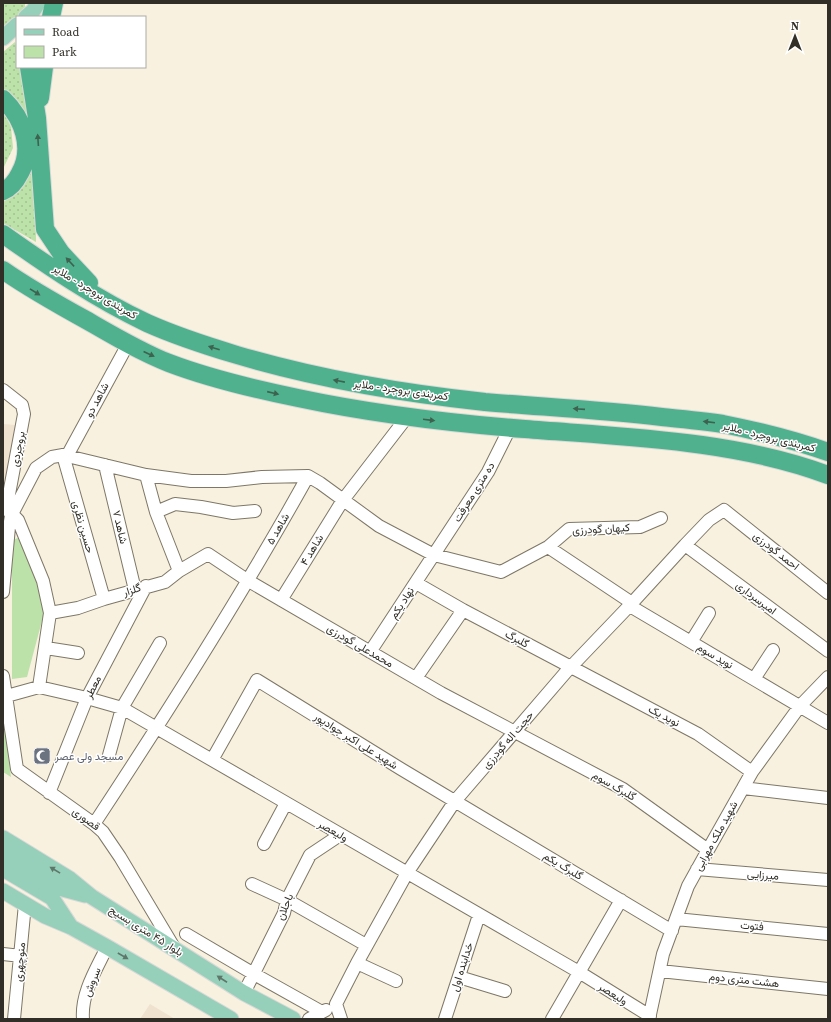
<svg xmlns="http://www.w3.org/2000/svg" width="831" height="1022" viewBox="0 0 831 1022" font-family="'Source Serif 4',Vazirmatn,serif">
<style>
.education{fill:#efe2cf}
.grass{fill:url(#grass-dots)}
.green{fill:#bce2a9}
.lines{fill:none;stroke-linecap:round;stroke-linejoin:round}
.minor-casing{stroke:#7e7767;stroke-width:14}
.major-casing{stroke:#dad9d8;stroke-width:17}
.highway-casing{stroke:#dad9d8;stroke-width:20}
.minor{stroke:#fff;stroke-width:12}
.major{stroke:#96d0bb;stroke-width:15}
.highway{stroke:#50b18e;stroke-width:18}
.oneway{fill:#3d6250}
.oneway2{fill:#5e776a}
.labels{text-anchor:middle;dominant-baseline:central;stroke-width:3;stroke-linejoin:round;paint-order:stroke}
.street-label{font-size:11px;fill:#312e27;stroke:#fff}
.worship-label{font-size:11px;fill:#5b616d;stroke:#fff;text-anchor:start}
</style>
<defs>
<pattern id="grass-dots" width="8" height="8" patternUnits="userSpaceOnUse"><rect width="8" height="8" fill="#bce2a9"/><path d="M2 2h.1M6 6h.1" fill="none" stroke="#a2c291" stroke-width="1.8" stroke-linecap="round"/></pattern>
</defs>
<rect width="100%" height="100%" fill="#f9f1df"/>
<path class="education" d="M 3,424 L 16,425 L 3,511 Z
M 150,1004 L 175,1019 L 140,1019 Z"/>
<path class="grass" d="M 3,3 L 25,3 L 25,10 L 3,29 Z
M 15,42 L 17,49 L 17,67 L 21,67 L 35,135 L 36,242 L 3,223 L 3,202 L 14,195 L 21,110 L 3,88 L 3,52 Z
M 3,110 L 11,127 L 13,148 L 3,169 Z"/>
<path class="green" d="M 18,538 L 44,595 L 43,617 L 27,677 L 12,679 L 12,540 Z
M 3,714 L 11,777 L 3,772 Z"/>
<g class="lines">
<defs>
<path id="minor" d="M 3,390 L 22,405 L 24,414 L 7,505 C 8,515 13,514 18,520 L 43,581 L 50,613 L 39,687
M 63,455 L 104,599
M 67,456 L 128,344
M 105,465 L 135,590
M 146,475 L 156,512 L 179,571
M 156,512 L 175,504 L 201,507 L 233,513 L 255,511
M 685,545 L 828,651
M 548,547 L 632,603
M 416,583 L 463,610 L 698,734 L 752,772
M 3,592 L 9,527 L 11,516 L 36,468 L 52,457 L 63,455 L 146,475 L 191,481 L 226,481 L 262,477 L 308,476 L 320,483 L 379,526 L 434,555 L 501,572 L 548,547 L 569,529 L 640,527 L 661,518
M 281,600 L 343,500 L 407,417
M 630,606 L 828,723
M 50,613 L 78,608 L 104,599 L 165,582 L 179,571 L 208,554 L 247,580 L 441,693 L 623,789 L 708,850
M 691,642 L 709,613
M 46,648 L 78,653
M 370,652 L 488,472 L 510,428
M 3,676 L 17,769 L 94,824 L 103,832 L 120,857 L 175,949
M 416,678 L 463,610
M 754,679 L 773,650
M 3,697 L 39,687 L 87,698 L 122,708 L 579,972 L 650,1016
M 109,755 L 122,708 L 160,643
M 212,760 L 257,680 L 401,769 L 672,931
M 743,788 L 828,798
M 49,793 L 87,698 L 146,586
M 94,824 C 169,710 242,595 308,476
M 264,844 L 286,803
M 697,869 L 828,880
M 252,884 L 287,900 L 366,945
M 676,919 L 828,934
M 186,934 L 254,974 L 322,1012
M 3,954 L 21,956
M 357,963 L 396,981
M 660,971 L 828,989
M 459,977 L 505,991
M 244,993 L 284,913 L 287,900 L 310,855 L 340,835
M 14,1019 L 25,904
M 83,1019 C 81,993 96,970 107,947
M 309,1019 L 326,1010
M 341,1019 L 336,1004 L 357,963 L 407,873 L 455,801 L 566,672 L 632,603 L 685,545 L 709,520 L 724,510 L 828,593
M 445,1019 L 479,915
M 552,1019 L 621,900
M 649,1019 L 663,954 L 688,886 L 708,850 L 752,772 L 800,706 L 828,677"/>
<path id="major" d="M 26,17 L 33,11 L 38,3
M 3,38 L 17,25
M 3,838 L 70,879 L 92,897 L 244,993 L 293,1019
M 3,854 L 59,888 L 85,895
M 3,869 L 52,898 L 71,927
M 3,891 L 45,916 L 71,927 L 107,947 L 231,1019"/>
<path id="highway" d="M 51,17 L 54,3
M 29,67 L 37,118 L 45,229 L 61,253 L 89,283
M 40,98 L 44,67
M 3,99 C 23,118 34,148 20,173 C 16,181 11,188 3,191
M 3,234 C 48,266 96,299 147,323 C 176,336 207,346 237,355 C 318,379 401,393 485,402 C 544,407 603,410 662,417 C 682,419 703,421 723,424 C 758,431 794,440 828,452
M 3,270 C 30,289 59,305 88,321 C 114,336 141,352 169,363 C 211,379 254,389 298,398 C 373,414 449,423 525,429 C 624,437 735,440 828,475"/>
</defs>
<use href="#minor" class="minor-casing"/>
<use href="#major" class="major-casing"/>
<use href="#highway" class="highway-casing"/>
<use href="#minor" class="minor"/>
<use href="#major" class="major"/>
<use href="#highway" class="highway"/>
</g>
<defs><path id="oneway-solid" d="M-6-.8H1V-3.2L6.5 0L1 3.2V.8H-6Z"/></defs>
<g class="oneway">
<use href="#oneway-solid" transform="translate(38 140) rotate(-94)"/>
<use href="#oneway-solid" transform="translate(70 262) rotate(-133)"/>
<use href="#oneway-solid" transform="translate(35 292) rotate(32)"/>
<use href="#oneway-solid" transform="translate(214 348) rotate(-162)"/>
<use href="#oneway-solid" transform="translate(149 354) rotate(25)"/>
<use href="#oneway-solid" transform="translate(339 381) rotate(-169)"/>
<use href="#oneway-solid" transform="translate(273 393) rotate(13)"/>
<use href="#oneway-solid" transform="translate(579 409) rotate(-176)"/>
<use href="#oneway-solid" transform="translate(429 420) rotate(7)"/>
<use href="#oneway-solid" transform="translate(709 422) rotate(-173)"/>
</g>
<g class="oneway2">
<use href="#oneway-solid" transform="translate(55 870) rotate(-149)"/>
<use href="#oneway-solid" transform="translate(123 956) rotate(30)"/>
<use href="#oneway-solid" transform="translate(222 979) rotate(-147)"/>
</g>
<defs>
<symbol id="mosque-square" viewBox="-11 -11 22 22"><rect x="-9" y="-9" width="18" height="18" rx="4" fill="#6b7280" stroke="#fff"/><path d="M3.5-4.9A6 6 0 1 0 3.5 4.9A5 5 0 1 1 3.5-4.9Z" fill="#fff"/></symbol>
</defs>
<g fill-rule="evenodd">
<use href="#mosque-square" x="32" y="746" width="20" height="20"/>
</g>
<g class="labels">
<g class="street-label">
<text transform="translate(95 292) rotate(31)">کمربندی بروجرد - ملایر</text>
<text transform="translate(401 390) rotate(8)">کمربندی بروجرد - ملایر</text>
<text transform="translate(97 400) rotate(-62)">شاهد دو</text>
<text transform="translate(769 437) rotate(14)">کمربندی بروجرد - ملایر</text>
<text transform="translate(18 449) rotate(-79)">بروجردی</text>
<text transform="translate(474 492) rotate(-58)">ده متری معرفت</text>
<text transform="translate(83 527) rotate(74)">حسین نظری</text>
<text transform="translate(120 527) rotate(77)">شاهد ۷</text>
<text transform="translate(278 529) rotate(-60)">شاهد ۵</text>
<text transform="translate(601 529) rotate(-3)">کیهان گودرزی</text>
<text transform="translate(312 550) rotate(-59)">شاهد ۴</text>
<text transform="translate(776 551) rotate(38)">احمد گودرزی</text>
<text transform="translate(132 590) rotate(-17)">گلزار</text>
<text transform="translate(756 598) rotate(37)">امیرسرداری</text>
<text transform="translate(402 603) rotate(-57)">نهاد یکم</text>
<text transform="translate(517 639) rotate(28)">گلبرگ</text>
<text transform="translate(360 646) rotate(30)">محمدعلی گودرزی</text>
<text transform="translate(715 656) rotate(30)">نوید سوم</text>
<text transform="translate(93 687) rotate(-63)">معطر</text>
<text transform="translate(664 716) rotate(28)">نوید یک</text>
<text transform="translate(508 740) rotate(-49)">حجت اله گودرزی</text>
<text transform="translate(356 741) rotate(32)">شهید علی اکبر جوادپور</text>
<text transform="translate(614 786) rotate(30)">گلبرگ سوم</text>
<text transform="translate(86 819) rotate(36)">قصوری</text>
<text transform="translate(333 831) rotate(30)">ولیعصر</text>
<text transform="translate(716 836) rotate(-61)">شهید ملک مهرابی</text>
<text transform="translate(563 866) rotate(31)">گلبرگ یکم</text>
<text transform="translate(763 875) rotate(5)">میرزایی</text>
<text transform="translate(285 907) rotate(-68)">باجلان</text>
<text transform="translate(752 926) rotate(5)">فتوت</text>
<text transform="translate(146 931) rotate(32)">بلوار ۴۵ متری بسیج</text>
<text transform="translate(20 962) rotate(-85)">منوچهری</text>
<text transform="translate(462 967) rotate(-72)">خدابنده اول</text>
<text transform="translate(744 980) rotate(6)">هشت متری دوم</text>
<text transform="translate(92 982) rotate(-68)">سروش</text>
<text transform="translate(613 994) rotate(32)">ولیعصر</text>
</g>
<g class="worship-label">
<text x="55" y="756">مسجد ولی عصر</text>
</g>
</g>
<rect width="831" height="1022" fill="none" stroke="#312e27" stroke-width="8"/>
<rect x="16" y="16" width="130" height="52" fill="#ffffff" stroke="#adaba9"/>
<rect x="24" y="29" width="20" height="6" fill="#96d0bb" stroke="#adaba9"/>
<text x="52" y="36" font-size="12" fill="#312e27">Road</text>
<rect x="24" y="46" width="20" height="12" fill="#bce2a9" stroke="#adaba9"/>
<text x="52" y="56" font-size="12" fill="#312e27">Park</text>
<g transform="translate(795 36)" stroke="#ffffff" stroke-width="3" paint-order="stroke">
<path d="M0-3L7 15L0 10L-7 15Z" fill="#312e27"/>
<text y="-6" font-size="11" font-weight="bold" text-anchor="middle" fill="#312e27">N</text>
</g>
</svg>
